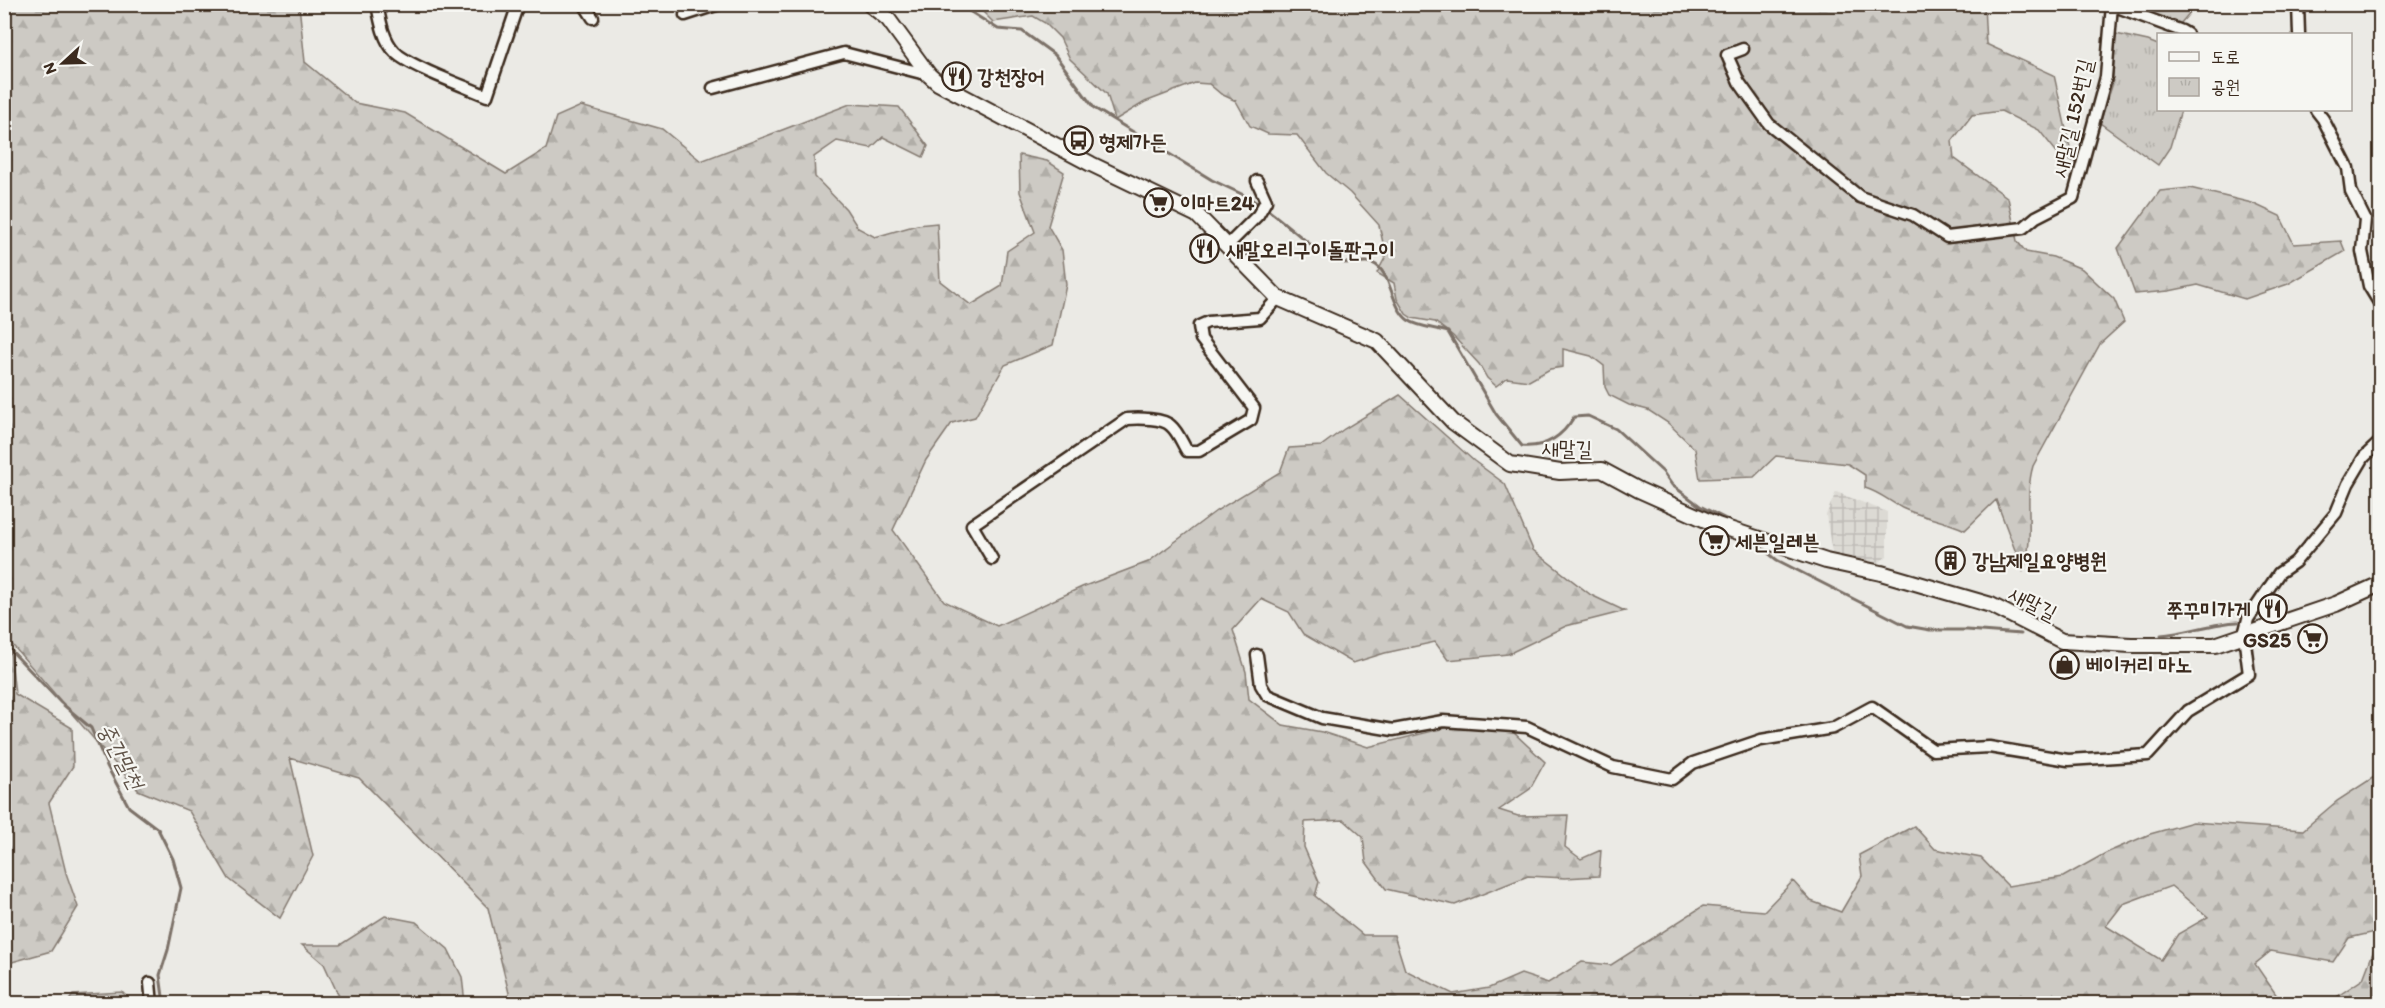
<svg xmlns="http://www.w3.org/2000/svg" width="2385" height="1008" viewBox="0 0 2385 1008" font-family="Itim,'Poor Story',sans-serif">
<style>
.industrial{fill:url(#industrial-grid)}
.forest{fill:url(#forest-firs);stroke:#847a71;stroke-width:1.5;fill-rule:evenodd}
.park{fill:url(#park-tufts);stroke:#847a71;stroke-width:1.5}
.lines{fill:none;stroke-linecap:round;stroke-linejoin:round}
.stream{stroke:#7c7167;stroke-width:3}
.minor-casing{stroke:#3b2a1e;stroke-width:15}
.tertiary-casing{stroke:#3b2a1e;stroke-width:18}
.minor{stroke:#f6f6f2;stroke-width:10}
.tertiary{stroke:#f6f6f2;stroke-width:14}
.labels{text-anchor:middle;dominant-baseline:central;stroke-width:4.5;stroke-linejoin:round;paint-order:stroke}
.poi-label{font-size:21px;font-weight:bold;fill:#3b2a1e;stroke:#f6f6f2;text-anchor:start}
.street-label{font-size:21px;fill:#3b2a1e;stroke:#f6f6f2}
.water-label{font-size:22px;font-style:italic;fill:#615449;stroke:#f6f6f2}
</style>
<defs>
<pattern id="industrial-grid" width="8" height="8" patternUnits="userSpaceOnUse" patternTransform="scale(1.5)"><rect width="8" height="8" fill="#dcdad4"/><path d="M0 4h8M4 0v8" fill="none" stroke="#bebbb6"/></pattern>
<pattern id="forest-firs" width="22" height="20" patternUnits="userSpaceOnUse" patternTransform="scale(1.5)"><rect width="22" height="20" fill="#cdcac4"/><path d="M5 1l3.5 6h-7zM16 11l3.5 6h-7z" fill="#b1aea8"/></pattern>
<pattern id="park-tufts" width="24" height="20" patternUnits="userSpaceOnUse" patternTransform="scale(1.5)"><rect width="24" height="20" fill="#cdcac4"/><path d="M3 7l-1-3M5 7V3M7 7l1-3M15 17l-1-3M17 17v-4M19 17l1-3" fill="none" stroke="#b1aea8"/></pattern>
</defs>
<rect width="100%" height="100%" fill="#ebeae5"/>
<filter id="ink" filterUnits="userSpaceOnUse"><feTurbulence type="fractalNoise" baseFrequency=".0167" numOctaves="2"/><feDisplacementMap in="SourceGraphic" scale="12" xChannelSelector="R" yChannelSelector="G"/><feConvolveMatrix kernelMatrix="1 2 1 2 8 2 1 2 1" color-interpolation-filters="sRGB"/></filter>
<g filter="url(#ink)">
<path class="industrial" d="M 1836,492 L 1887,512 L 1887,556 L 1874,567 L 1832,553 L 1826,515 Z"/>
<path class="forest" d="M 5,5 L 299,5 L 305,62 L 355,103 L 405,113 L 506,174 L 546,149 L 556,117 L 581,106 L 662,129 L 701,161 L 850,104 L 899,107 L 928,146 L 923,157 L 883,137 L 871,148 L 837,141 L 814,157 L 815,177 L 846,209 L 858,228 L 875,237 L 917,225 L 937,223 L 940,281 L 971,305 L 1002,286 L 1007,251 L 1035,232 L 1020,192 L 1019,155 L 1047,161 L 1064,172 L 1048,226 L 1062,250 L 1066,285 L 1053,345 L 1005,365 L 975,417 L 952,423 L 926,460 L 893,530 L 944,601 L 997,626 L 1082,587 L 1148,562 L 1216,511 L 1280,472 L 1289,448 L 1321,446 L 1344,429 L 1400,395 L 1474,461 L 1505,484 L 1533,550 L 1591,595 L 1625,611 L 1566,626 L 1508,654 L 1448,660 L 1435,642 L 1385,653 L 1353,663 L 1303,634 L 1289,612 L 1261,599 L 1233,630 L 1246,672 L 1249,699 L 1283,725 L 1322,732 L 1368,747 L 1457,725 L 1513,732 L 1545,762 L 1530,789 L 1499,810 L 1518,816 L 1568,815 L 1565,847 L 1581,859 L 1601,850 L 1599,876 L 1565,878 L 1528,876 L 1455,905 L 1386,889 L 1366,862 L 1363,837 L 1344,820 L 1305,822 L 1304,847 L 1319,882 L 1315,896 L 1363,935 L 1394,935 L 1405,970 L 1453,994 L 1489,988 L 1521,974 L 1548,983 L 1582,962 L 1611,965 L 1703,906 L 1764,911 L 1793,881 L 1811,901 L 1841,912 L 1862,876 L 1859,855 L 1914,826 L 1935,849 L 1981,858 L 2008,886 L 2063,877 L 2106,853 L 2150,834 L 2193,822 L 2303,830 L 2337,801 L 2374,777 L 2380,783 L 2380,931 L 2349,938 L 2333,962 L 2271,951 L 2255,964 L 2282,1003 L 1985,1004 L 1892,996 L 1891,1004 L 506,1003 L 509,993 L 488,908 L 359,778 L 290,758 L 313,856 L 280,918 L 229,879 L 189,811 L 138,790 L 9,641 L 15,694 L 72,728 L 73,766 L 49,803 L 66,873 L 78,907 L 51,951 L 5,964 ZM 2171,886 L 2208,917 L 2178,934 L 2161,960 L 2106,926 L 2123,904 Z
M 976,5 L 1984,5 L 1986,44 L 2054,75 L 2073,161 L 2059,155 L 2039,130 L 2001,111 L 1972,115 L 1952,141 L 1954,158 L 2008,198 L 2017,241 L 2026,252 L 2053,257 L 2082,269 L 2114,299 L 2124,322 L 2100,344 L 2033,466 C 2023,500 2036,538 2023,571 L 1996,500 L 1965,530 C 1944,520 1923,518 1902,508 C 1889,501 1879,492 1865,488 L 1865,475 L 1848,464 L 1776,456 L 1754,477 L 1700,479 L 1695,449 L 1668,423 L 1648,410 L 1629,405 L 1609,395 L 1605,387 L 1604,366 L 1591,356 L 1563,349 L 1563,367 L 1550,369 L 1529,381 L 1507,378 L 1496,386 L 1487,378 L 1479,364 L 1453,336 L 1435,322 L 1412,318 L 1406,314 L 1397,299 L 1394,283 L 1377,273 L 1386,256 L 1379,225 L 1350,193 L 1326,173 L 1297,135 L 1268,134 L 1250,126 L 1236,101 L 1221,94 L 1209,84 L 1195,83 L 1145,102 L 1115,120 L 1107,94 L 1070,59 L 1060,38 L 1045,23 L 1033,16 L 993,22 Z
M 2127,5 L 2192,5 L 2192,10 L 2180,24 Z
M 2190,188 L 2252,203 L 2280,216 L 2294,244 L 2341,241 L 2345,251 L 2288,284 L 2245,299 L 2198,285 L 2169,291 L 2135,294 L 2118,248 L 2160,191 Z
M 385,916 L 416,922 L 448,949 L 462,977 L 465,1003 L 342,1003 L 324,964 L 302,945 L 340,945 Z
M 2380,934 L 2380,1003 L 2337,1003 L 2338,996 L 2363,979 Z
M 122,992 L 133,1003 L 67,1003 L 73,995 Z"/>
<path class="park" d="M 2116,34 L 2148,41 L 2158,45 L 2158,110 L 2181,110 L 2170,147 L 2158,165 L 2100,123 L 2112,86 Z"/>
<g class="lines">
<path class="stream" d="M 958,4 L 998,29 L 1022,31 L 1055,55 L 1094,108 L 1212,180 L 1248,197 L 1260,205
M 1265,208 C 1287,223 1316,254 1340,262 C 1351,266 1366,258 1376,265 C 1392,276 1391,307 1408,320 C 1418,327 1436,328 1448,332 L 1496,414 L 1522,446 C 1546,448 1562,437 1574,417 L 1588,416 L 1616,429 L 1663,472 L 1672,485 L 1700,506 L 1728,520
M 1758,545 L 1777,560 L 1907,626 L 1930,630 L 1967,630 L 2021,634
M 2161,635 C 2187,633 2212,623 2238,622
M 4,643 L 60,702 L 91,728 L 107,766 L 129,807 L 158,829 L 173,859 L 181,888 L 168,950 L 160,975 L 164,1004"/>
<defs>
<path id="minor" d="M 377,4 C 380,20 383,40 395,52 C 408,66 467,87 487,96 L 518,4
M 584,4 L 593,18
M 2298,4 L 2299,34
M 685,15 L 719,4
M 1743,49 L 1727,55 L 1739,82 L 1769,124 L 1860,197 L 1913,215 L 1947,237 L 2023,228 L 2036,217 L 2073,198 L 2106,77 L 2112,5 L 2182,31 L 2187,34
M 713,88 L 844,53 L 929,75
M 2316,110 L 2323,119 L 2348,168 L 2351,191 L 2365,219 L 2362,251 L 2369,286 L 2380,304
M 1227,246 L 1258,215 L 1266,201 L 1257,181
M 992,559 L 972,525 L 1127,419 C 1138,418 1164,418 1171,426 C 1178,432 1182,443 1187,451 L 1199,451 L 1251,420 L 1254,408 L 1201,339 L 1199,326 L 1208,322 L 1260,318 L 1278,298
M 1257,655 L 1261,685 L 1267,695 L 1322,718 L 1393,730 L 1443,721 L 1527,727 L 1613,767 L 1672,779 L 1693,763 L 1761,740 L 1833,728 L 1872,707 L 1933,750 L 1989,747 L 2068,760 L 2148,755 L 2188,711 L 2249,674 L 2244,635 L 2248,619 L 2279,573 L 2295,562 L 2336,513 L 2348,484 L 2364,457 L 2380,442
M 150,983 L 152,1004"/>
<path id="tertiary" d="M 869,4 L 888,19 L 929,75 L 938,83 L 1091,164 L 1197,215 L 1278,298 L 1377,341 L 1453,422 L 1510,464 L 1560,472 L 1602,470 L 1639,490 L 1717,525 L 1826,561 L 1881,573 L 1991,605 L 2062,641 L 2131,645 L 2215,645 L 2336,604 L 2380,584"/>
</defs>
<use href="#minor" class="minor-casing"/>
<use href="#tertiary" class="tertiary-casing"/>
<use href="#minor" class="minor"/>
<use href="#tertiary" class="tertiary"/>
</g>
</g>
<defs>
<symbol id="restaurant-ring" viewBox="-11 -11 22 22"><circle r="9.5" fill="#f6f6f2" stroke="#3b2a1e" stroke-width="1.5"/><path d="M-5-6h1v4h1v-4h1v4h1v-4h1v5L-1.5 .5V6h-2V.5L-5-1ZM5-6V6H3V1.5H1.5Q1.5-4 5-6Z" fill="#3b2a1e"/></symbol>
<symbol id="bus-ring" viewBox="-11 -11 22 22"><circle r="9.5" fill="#f6f6f2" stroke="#3b2a1e" stroke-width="1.5"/><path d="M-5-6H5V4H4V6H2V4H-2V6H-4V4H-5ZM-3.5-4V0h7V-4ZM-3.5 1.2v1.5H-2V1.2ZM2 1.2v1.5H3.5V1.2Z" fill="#3b2a1e"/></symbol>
<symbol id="supermarket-ring" viewBox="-11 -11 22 22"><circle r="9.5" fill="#f6f6f2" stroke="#3b2a1e" stroke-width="1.5"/><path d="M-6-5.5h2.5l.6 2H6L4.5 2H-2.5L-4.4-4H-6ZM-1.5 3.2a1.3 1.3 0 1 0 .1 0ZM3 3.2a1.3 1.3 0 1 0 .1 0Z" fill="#3b2a1e"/></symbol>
<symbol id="building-ring" viewBox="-11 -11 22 22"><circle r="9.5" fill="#f6f6f2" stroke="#3b2a1e" stroke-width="1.5"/><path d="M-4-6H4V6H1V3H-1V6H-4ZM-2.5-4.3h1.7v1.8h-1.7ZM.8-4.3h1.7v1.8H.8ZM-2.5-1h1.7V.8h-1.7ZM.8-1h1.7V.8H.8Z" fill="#3b2a1e"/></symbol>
<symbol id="shop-ring" viewBox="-11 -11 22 22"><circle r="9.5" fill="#f6f6f2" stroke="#3b2a1e" stroke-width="1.5"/><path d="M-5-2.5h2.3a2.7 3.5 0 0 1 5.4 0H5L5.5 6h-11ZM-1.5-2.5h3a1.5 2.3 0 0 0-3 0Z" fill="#3b2a1e"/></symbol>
</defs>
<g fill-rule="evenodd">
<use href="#restaurant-ring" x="940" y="60" width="33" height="33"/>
<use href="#bus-ring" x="1062" y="124" width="33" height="33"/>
<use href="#supermarket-ring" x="1142" y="186" width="33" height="33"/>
<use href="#restaurant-ring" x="1188" y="232" width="33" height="33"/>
<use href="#supermarket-ring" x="1698" y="524" width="33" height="33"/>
<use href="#building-ring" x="1934" y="544" width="33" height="33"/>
<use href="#restaurant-ring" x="2256" y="592" width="33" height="33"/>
<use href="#supermarket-ring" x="2296" y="622" width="33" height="33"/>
<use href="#shop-ring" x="2048" y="648" width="33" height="33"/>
</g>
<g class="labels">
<g class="poi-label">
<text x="977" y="76">강천장어</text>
<text x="1099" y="141">형제가든</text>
<text x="1180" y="202">이마트24</text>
<text x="1226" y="249">새말오리구이돌판구이</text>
<text x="1735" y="541">세븐일레븐</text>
<text x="1972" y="560">강남제일요양병원</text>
<text x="2251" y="609" text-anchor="end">쭈꾸미가게</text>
<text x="2291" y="639" text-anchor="end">GS25</text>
<text x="2086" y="664">베이커리 마노</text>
</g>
<g class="street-label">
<text transform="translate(2072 118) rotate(-77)">새말길 152번길</text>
<text transform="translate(1567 448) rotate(1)">새말길</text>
<text transform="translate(2033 603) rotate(27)">새말길</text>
</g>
<g class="water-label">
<text transform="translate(121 756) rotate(62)">중간말천</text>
</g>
</g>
<rect width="2385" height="1008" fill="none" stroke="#f6f6f2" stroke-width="24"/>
<rect x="12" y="12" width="2361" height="984" fill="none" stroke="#3b2a1e" stroke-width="2" filter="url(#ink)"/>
<rect x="2157" y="33" width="195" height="78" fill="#f6f6f2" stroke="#aba49d" stroke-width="1.5"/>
<rect x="2169" y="52" width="30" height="9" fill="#f6f6f2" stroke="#aba49d" stroke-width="1.5"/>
<text x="2211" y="63" font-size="18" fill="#3b2a1e">도로</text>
<rect x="2169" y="78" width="30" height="18" fill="url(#park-tufts)" stroke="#aba49d" stroke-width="1.5"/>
<text x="2211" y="93" font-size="18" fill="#3b2a1e">공원</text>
<g transform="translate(63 63) rotate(248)" stroke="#f6f6f2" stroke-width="4.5" paint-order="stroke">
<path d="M0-4.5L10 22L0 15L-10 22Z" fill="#3b2a1e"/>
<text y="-9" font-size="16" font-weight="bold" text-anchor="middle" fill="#3b2a1e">N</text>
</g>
</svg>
